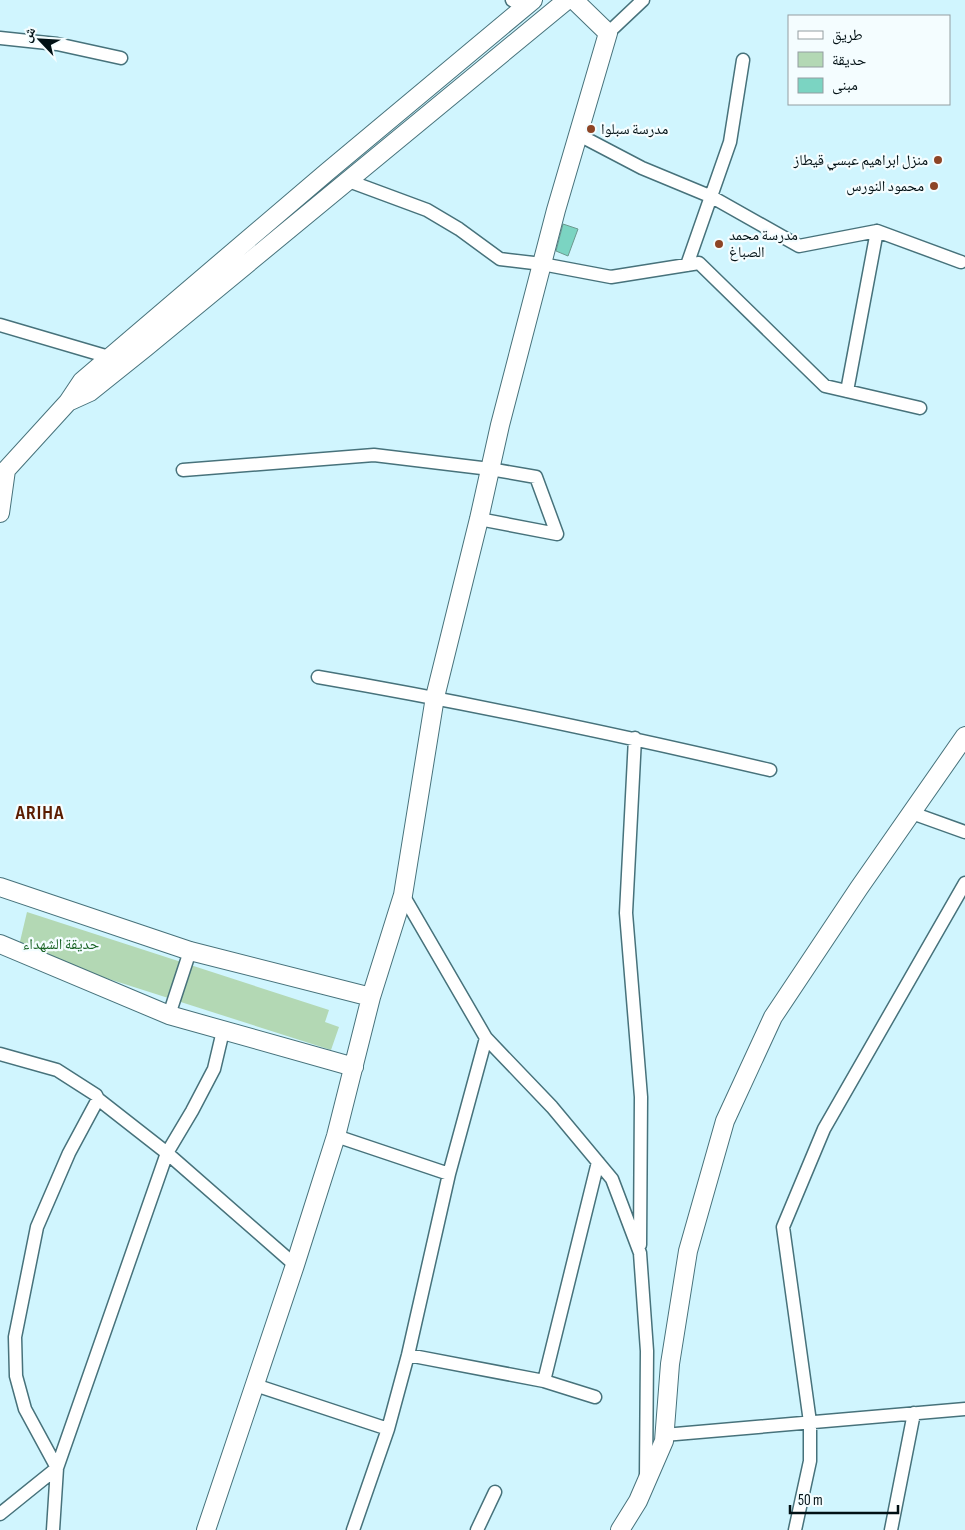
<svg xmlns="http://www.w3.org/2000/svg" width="965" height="1530" viewBox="0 0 965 1530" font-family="'Sofia Sans Condensed','Noto Naskh Arabic',sans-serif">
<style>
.green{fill:#b3d8b4}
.building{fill:#7bd4c2;stroke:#6c988e}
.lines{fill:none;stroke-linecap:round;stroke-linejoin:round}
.street-casing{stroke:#47727b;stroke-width:15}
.secondary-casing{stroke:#47727b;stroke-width:20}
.street{stroke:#fff;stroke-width:12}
.secondary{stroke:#fff;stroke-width:18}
.poi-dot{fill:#8d4526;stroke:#f4fdff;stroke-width:2}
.labels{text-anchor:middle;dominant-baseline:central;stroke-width:4.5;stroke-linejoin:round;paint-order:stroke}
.poi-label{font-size:15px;fill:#011014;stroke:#f4fdff;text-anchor:start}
.park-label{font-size:15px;fill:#196324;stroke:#f4fdff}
.district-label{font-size:20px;font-weight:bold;letter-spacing:1px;fill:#5b1c00;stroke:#f4fdff}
</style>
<rect width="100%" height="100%" fill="#d0f5fe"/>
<path class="green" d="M 27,912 L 329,1010 L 325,1022 L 339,1027 L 331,1050 L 18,950 Z"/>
<path class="building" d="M 563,224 L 578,229 L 568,256 L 556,251 Z"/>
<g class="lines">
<defs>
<path id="street" d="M 512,0 L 524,7
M 608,33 L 643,0
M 0,38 L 57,44 L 121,58
M 579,135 L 642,168 L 712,197 L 799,246 L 877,231 L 961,262
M 346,180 L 427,210 L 459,229 L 500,259 L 542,264 L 611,277 L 699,263 L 825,386 L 920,408
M 687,265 L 730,142 L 743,60
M 0,325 L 109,357
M 847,391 L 877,231
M 183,470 L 374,455 L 490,469 L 536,477 L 557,534 L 479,519
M 318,677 C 470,703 620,735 770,770
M 635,738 L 626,913 L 641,1097 L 640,1245
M 912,813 L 965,832
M 403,895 L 486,1038 L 552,1107 L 612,1179 L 640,1253 L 647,1351 L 646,1477
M 169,1015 L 190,951
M 0,1054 L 57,1070 L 96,1095 L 98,1099 L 167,1153 L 295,1265
M 336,1136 L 449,1174
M 408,1355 L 544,1381 L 595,1397
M 544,1381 L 598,1162
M 255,1385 L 388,1429
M 664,1435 L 965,1409
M 0,1514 L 57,1468 L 167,1153 L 192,1111 L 214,1069 L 223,1031
M 53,1530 L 57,1468 L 25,1409 L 16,1376 L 15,1337 L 37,1227 L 69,1153 L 98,1099
M 353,1530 L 388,1429 L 408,1355 L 449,1174 L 486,1038
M 477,1530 L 495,1492
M 795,1530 L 810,1461 L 810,1422 L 783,1227 L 824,1129 L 965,883
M 891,1530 L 914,1413"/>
<path id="secondary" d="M 68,402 L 90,392 L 145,348 L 567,0
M 0,513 L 6,470 L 68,402 L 82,381 L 327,172 L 533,0
M 0,887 L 190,951 L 371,997
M 0,944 L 169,1015 L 354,1067
M 206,1530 L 295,1265 L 336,1136 L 371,997 L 403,895 L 435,697 L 479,519 L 500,425 L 556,210 L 608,33 L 574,0
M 620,1530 L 638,1501 L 664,1441 L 670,1364 L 688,1251 L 725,1121 L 773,1017 L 859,888 L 965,736"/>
</defs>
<use href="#street" class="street-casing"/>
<use href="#secondary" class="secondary-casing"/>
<use href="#street" class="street"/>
<use href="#secondary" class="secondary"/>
</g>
<g class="poi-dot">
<circle cx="591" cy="129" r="5"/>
<circle cx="938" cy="160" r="5"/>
<circle cx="934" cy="186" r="5"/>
<circle cx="719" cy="244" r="5"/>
</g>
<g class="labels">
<g class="poi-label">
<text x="601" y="129">مدرسة سبلوا</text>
<text x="928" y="160" text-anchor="end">منزل ابراهيم عبسي قيطاز</text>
<text x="924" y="186" text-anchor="end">محمود النورس</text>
<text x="729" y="235">مدرسة محمد<tspan x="729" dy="17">الصباغ</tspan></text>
</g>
<g class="park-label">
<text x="61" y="944">حديقة الشهداء</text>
</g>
<g class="district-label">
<text x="40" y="813">ARIHA</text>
</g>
</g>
<rect x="788" y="15" width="162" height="90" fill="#f4fdff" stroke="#939ea1"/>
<rect x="798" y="31" width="25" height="8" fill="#ffffff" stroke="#939ea1"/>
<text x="832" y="40" font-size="15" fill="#011014">طريق</text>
<rect x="798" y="52" width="25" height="15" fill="#b3d8b4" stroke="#939ea1"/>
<text x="832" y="65" font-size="15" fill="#011014">حديقة</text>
<rect x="798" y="78" width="25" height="15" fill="#7bd4c2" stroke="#939ea1"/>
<text x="832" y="90" font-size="15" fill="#011014">مبنى</text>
<g transform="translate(40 40) rotate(295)" stroke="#f4fdff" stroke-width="4" paint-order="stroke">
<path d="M0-4L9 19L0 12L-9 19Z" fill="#011014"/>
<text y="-8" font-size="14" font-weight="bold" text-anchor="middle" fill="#011014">ش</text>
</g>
<path d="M790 1505v8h108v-8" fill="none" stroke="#011014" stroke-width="2.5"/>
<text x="798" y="1505" font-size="15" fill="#011014" stroke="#f4fdff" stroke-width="4" paint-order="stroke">50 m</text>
</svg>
